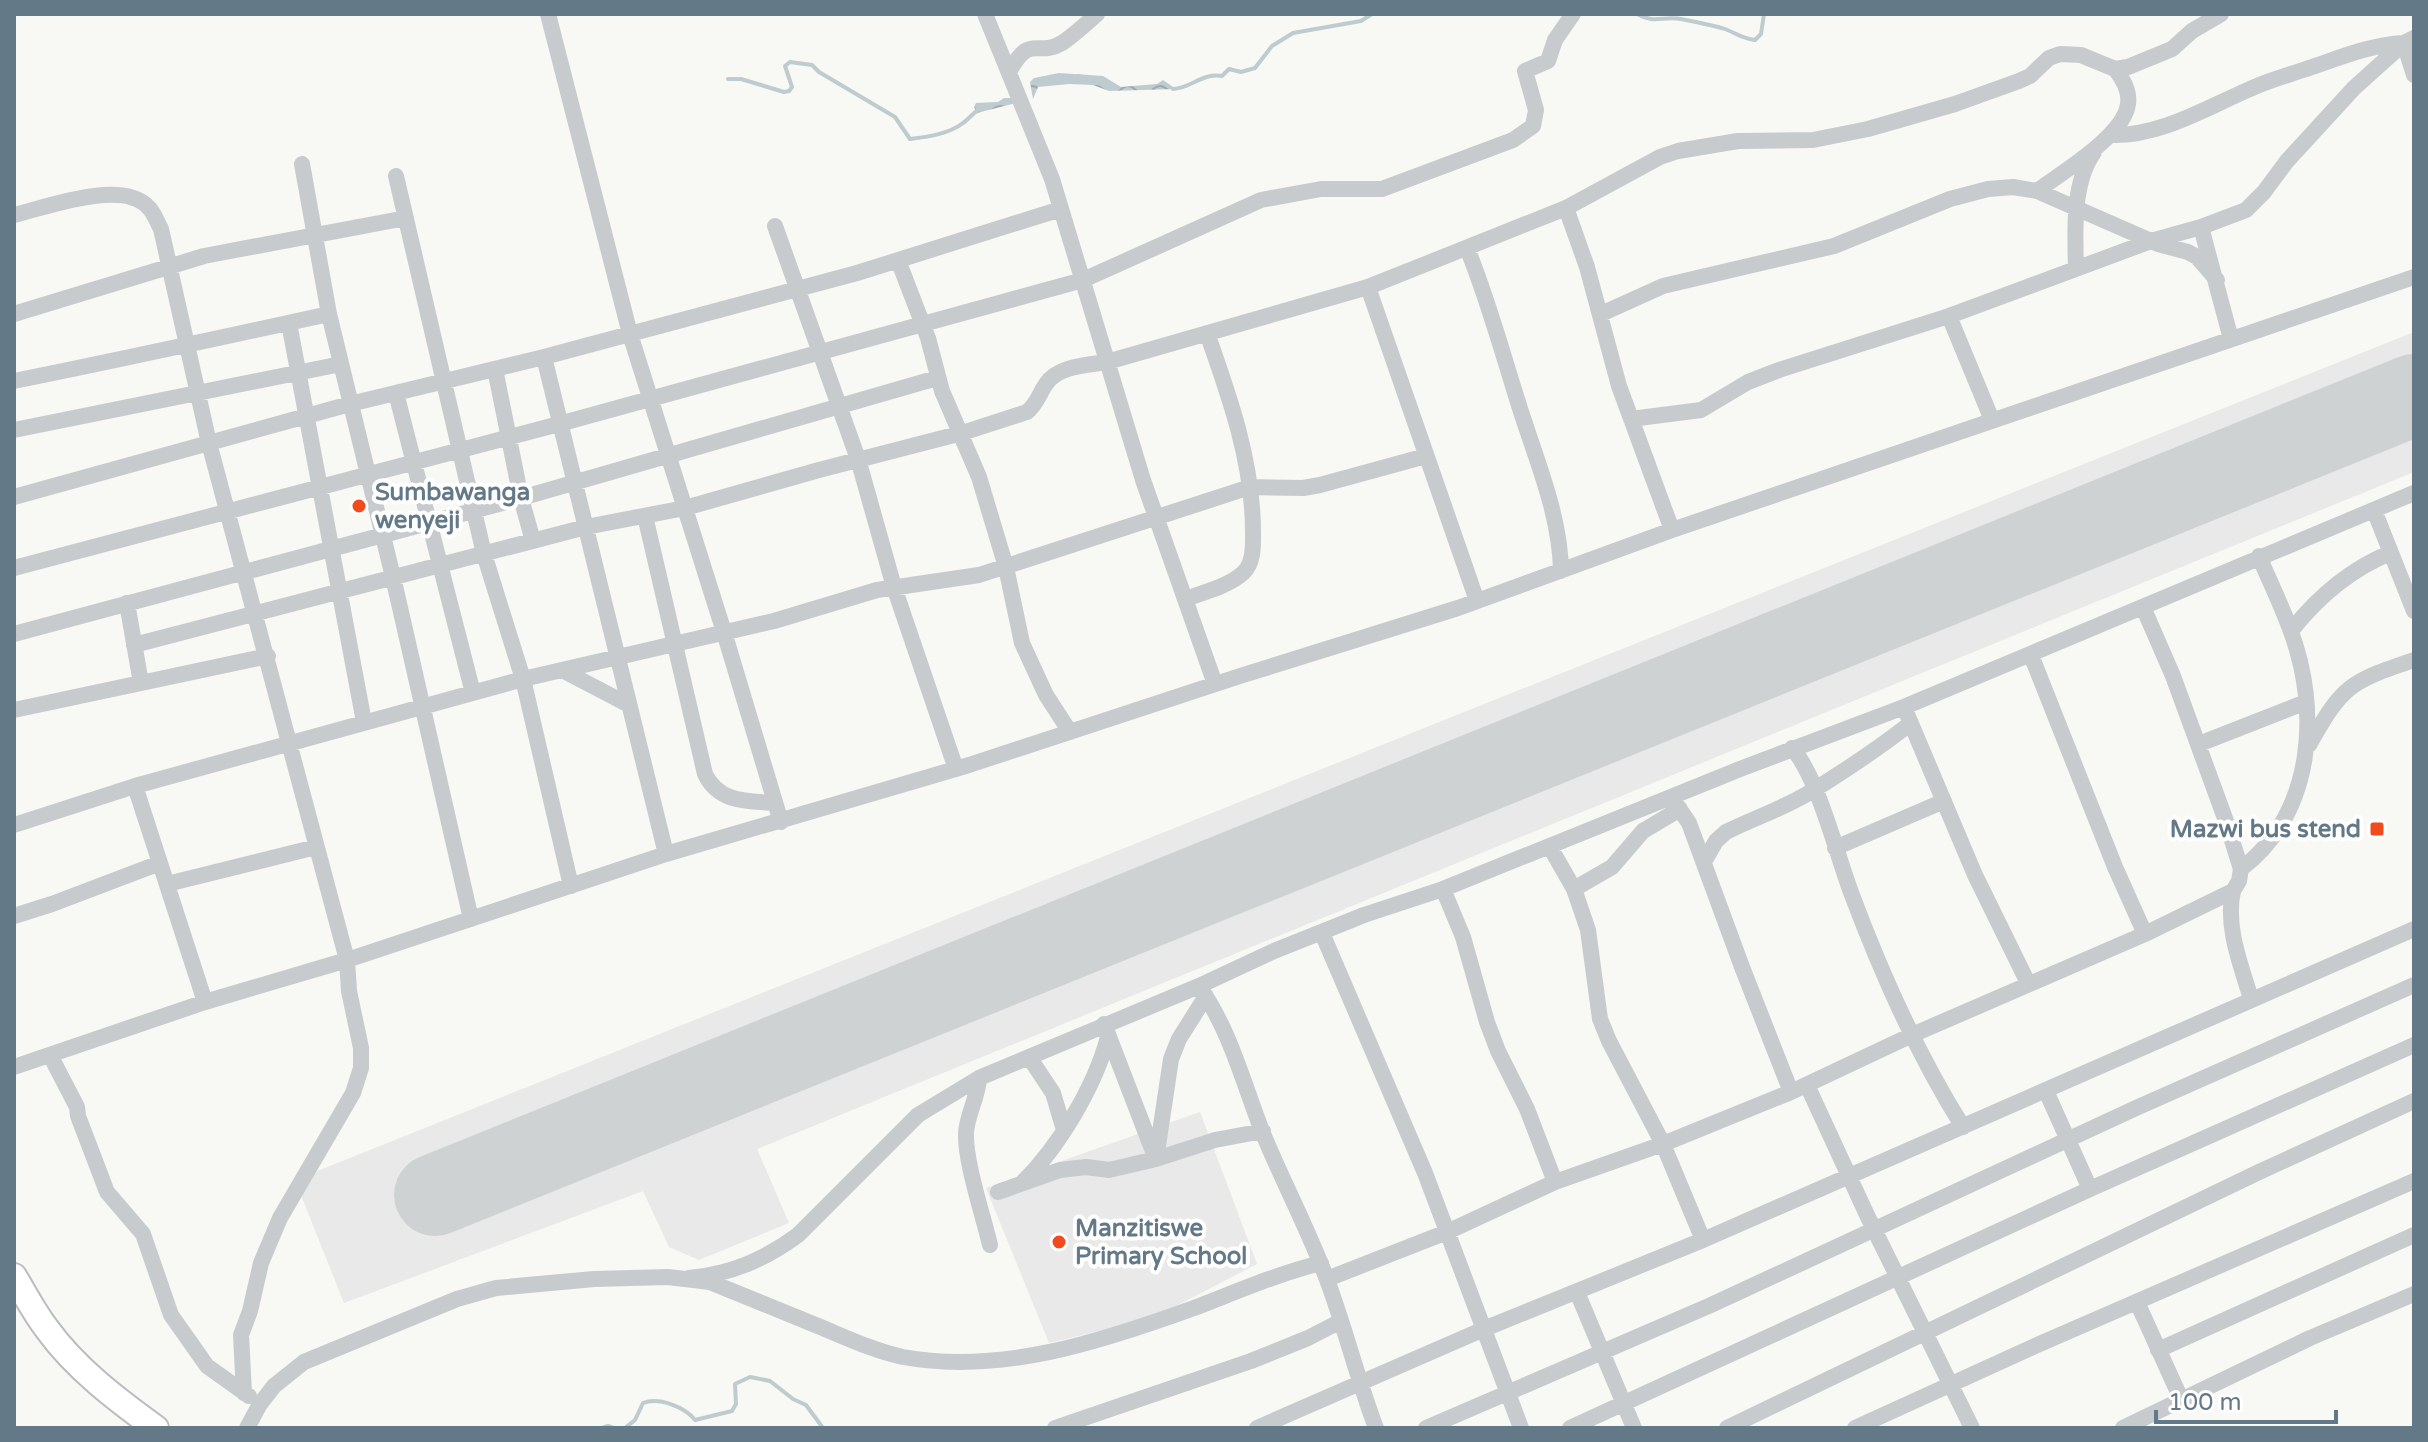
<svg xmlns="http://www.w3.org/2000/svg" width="2428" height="1442" viewBox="0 0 2428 1442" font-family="'Varela Round',sans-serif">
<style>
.built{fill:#e8e9e8}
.water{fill:url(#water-waves)}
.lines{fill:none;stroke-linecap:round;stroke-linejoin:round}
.stream{stroke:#becbcf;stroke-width:4}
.runway{stroke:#ced2d3;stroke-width:82}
.highway-casing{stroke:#b9bdc0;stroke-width:28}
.minor{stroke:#c7cbce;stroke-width:16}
.highway{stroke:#fff;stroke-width:24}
.poi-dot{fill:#f04b1c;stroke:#fff;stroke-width:3}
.labels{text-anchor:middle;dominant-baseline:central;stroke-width:8;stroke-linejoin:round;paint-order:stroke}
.poi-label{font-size:24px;font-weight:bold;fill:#647988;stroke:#fff;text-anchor:start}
</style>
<defs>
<pattern id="water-waves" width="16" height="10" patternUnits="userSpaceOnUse" patternTransform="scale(2)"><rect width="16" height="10" fill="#becbcf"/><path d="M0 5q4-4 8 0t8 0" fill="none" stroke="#9eaaae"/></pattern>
</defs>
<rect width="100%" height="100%" fill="#f8f8f4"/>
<path class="built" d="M 2414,332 L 2414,472 L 757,1149 L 789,1223 L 699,1260 L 669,1247 L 643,1191 L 344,1303 L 295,1180 Z
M 1200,1112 L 1257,1264 L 1153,1318 L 1049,1343 L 986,1188 Z"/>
<path class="water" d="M 1059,73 L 1103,76 L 1121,87 L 1157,84 L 1163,80 L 1176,89 L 1109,91 L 1093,85 L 1069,84 L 1038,87 L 1033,99 L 1030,82 L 1034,78 Z
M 1004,98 L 1013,98 L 1016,103 L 977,113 L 974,107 L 976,103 L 998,102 Z"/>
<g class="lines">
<path class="stream" d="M 1637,14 C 1654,24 1663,16 1681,19 C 1691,21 1717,26 1725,29 C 1736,33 1742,39 1755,40 L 1761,34 L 1764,14
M 728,79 L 741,79 L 784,92 L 789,91 L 792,87 L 785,66 L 790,62 L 812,65 L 819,72 L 895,117 L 910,139 C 927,137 949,134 963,123 C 969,119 972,114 978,110
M 1173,89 C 1192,88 1201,73 1222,76 L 1229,69 L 1241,72 L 1255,68 L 1272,46 L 1293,33 L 1361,21 L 1372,14
M 602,1428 L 608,1426 L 614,1428
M 625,1428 L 635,1420 L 643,1403 C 659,1397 685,1407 695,1420 L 732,1411 L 736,1404 L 735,1384 L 750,1377 L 770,1381 L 793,1399 L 806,1405 L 823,1428"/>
<path class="runway" d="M 435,1195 L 2414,395"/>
<defs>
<path id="highway" d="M 14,1276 C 25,1294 34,1312 47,1329 C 75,1368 117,1400 156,1428"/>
</defs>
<use href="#highway" class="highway-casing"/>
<path class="minor" d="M 548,14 L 630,334 L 724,632 L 781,822
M 985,14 L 1052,179 L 1143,480 L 1215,684
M 1009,72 C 1031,32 1036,58 1062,43 C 1074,35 1086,24 1097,14
M 2110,135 C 2159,137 2206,108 2250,89 C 2267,81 2285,76 2303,70 C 2337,59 2368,45 2404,43 L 2414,75
M 302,164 L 329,314 L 393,577 L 471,919
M 2037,191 C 2061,173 2124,136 2128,104 C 2130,91 2123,79 2115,69
M 1566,208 L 1587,267 L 1619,386 L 1672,530
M 14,215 C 47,207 122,179 148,207 C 154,212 157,222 161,229 L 209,443 L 347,960 L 349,991 L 361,1048 L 361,1068 L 353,1093 L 280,1218 L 261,1263 L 250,1311 L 241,1335 L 244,1393
M 775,226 L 858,459 L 894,587 L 956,769
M 2201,227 L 2231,339
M 1467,248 C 1487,297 1501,348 1517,399 C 1534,455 1560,512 1561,571
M 898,260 L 928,338 L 942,391 L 979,477 L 1006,567 L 1022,643 L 1046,695 L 1070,732
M 2076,268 C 2075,232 2072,183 2094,152
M 1368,287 L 1477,601
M 14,314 L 204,256 L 406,218
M 1601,314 L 1663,286 L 1834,246 L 1950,199 L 1988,189 L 2013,187 L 2037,191 L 2158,244 L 2188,252 L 2197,257 L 2217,280
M 1949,316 L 1992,420
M 289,323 L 364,722
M 544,357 L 666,854
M 495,369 L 521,498 L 533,541
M 14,381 C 119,360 224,337 329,314
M 396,393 L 473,693
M 1631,419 L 1701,410 L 1748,382 L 1779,370 L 1949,316 L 2151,241 L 2201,227 L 2246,210 L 2264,192 L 2287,161 L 2354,88 L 2404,43 L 2414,38
M 14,430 L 341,364
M 14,497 L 350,404 L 544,357 L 857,273 L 1061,209
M 2374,510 L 2414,611
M 645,516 L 705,774 C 719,803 747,801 775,803
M 14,568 L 559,424 L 1083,280 L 1261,200 L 1321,189 L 1382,189 L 1513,140 L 1533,126 L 1536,110 L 1525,71 L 1548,61 L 1555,40 L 1573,14
M 1186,599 C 1204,592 1229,586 1243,573 C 1254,563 1253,546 1253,532 C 1253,463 1230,398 1207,333
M 127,603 L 141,683
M 2291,631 C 2317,598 2351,569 2390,553
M 14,634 L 521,498 L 937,378
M 134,645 L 586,527 L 685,508 L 819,470 L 962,433 L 1027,412 C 1037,404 1039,394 1046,384 C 1058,366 1087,365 1107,362 L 1368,287 L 1566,208 L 1660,157 L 1678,151 L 1738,141 L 1813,140 L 1868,129 L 1955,104 L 2019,81 L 2030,76 L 2049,58 L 2060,54 L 2081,55 L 2115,69 L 2128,67 L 2172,49 L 2192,31 L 2221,14
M 2031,655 L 2115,867 L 2145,934
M 562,670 L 629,705
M 1904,707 L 1975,875 L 2028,983
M 14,710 L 268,656
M 2199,744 L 2306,702
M 2309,745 C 2343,685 2349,682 2414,660
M 1792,748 C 1818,777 1837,856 1852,895 C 1882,975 1917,1054 1963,1127
M 135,786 L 205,1002
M 1672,798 L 1689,823 L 1742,967 L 1791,1092
M 14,825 L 135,786 L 523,679 L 484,554 L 396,176
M 1550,847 L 1574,889 L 1588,930 L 1600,1019 L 1609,1041 L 1663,1144 L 1703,1240
M 1835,848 L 1944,801
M 1704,862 L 1716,841 L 1726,832 C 1754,818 1785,808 1812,791 C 1846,770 1879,748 1911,723
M 2241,869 C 2314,813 2321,711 2290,629 C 2281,604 2269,580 2259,556
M 167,884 L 316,847
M 571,886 L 523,679 L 774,621 L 877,590 L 979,575 L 1250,487 L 1303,488 L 1320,485 L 1426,456
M 1443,889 L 1463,937 L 1487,1022 L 1498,1051 L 1527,1109 L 1555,1182
M 1574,889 L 1612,867 L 1643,831 L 1680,809
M 2233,891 C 2225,927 2241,965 2251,999
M 14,916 L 52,904 L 160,863
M 1322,933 L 1425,1173 L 1521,1428
M 1199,986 C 1230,1030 1243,1082 1262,1131 C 1282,1180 1307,1227 1326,1277 C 1345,1327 1357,1378 1376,1428
M 1104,1024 L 1156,1159 L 1215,1140 L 1263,1131
M 50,1055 L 77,1107 L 78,1116 L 107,1192 L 143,1234 L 171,1315 L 207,1366 L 249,1396
M 1029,1057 L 1053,1093 L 1064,1130
M 14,1067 L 205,1002 L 347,960 L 666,854 L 969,765 L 1240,676 L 1458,608 L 1672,530 L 2414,277
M 979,1078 C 978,1098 967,1114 966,1133 C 965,1162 983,1215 990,1245
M 1807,1085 L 1867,1215 L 1972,1428
M 2046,1091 L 2090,1189
M 1022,1183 C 1059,1147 1095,1086 1108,1037
M 998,1192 L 1060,1170 L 1086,1167 L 1109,1170 L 1156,1159 L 1171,1059 L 1179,1039 L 1206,996
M 689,1278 C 731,1274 764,1260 798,1235 L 918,1115 L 979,1078 L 1199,986 L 1274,951 L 1364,915 L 1443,889 L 1740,769 L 1904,707 L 2414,493
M 1327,1279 L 1447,1232 L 1555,1182 L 1663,1144 L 1791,1092 L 1912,1035 L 2145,934 L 2233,891 L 2239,881 L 2241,869 L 2226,821 L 2173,676 L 2143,607
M 1577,1292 L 1634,1428
M 2137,1302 L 2181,1399
M 2158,1350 L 2414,1235
M 247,1428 L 260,1404 L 274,1386 L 304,1362 L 457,1299 L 496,1288 L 594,1279 L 668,1277 L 710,1282 C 746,1297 782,1311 818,1326 C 845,1337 874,1351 903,1357 C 1001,1375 1103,1341 1194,1308 C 1236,1292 1277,1274 1321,1263
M 1055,1428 L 1251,1361 L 1308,1338 L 1341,1321
M 1257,1428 L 1484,1329 L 1703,1240 L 2414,929
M 1426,1428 L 1711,1305 L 2136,1108 L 2414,985
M 1570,1428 L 2090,1189 L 2414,1045
M 1727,1428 L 2259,1172 L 2414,1101
M 1855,1428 L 2035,1346 L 2414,1181
M 2123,1428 L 2310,1338 L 2414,1294"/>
<use href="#highway" class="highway"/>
</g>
<g class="poi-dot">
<circle cx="359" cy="506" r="8"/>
<rect x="2369" y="821" width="16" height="16" rx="4"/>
<circle cx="1059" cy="1242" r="8"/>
</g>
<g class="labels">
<g class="poi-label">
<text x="375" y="492">Sumbawanga<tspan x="375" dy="28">wenyeji</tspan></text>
<text x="2361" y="829" text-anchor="end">Mazwi bus stend</text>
<text x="1075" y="1228">Manzitiswe<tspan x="1075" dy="28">Primary School</tspan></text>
</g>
</g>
<rect width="2428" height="1442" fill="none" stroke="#647988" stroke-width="32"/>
<path d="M2156 1410v12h180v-12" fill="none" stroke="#647988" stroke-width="4"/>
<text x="2168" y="1410" font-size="24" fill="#647988" stroke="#ffffff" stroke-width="6" paint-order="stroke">100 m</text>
</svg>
